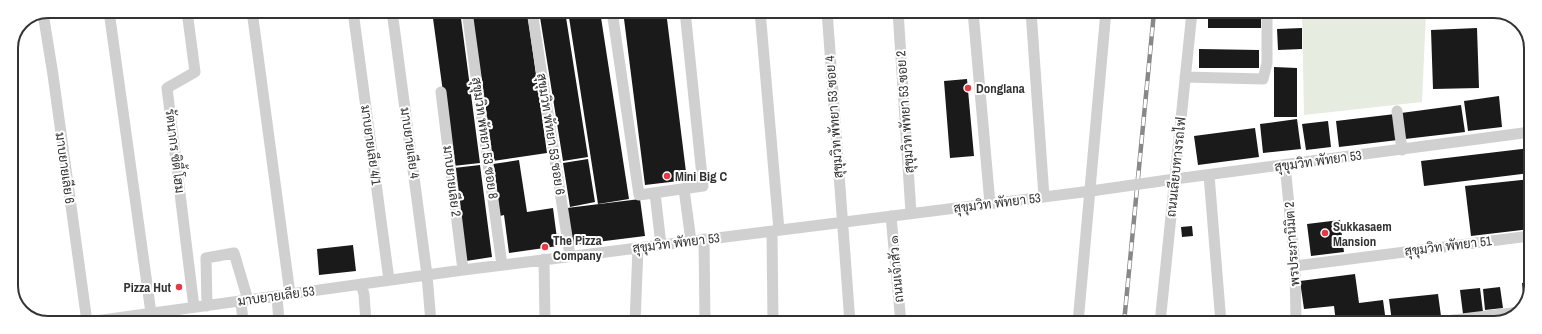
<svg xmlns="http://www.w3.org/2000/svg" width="1542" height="334" viewBox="0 0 1542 334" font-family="'Archivo Narrow',Sarabun,sans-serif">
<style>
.grass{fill:#e6ecdf}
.building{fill:#1a1a1a}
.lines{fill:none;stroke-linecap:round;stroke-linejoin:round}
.minor{stroke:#d0d0d0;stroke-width:11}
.rail-casing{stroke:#888;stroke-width:4.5}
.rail{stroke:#fff;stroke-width:3;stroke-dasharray:9;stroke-linecap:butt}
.minor-bridge{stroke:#d0d0d0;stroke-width:11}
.poi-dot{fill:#e63946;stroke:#fff;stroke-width:1.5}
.labels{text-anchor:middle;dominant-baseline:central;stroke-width:4;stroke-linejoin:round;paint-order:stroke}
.poi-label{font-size:13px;font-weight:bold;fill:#333;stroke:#fff;text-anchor:start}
.street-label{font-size:13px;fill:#333;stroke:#fff}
.rim{fill:none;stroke:#333;stroke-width:2}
</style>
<rect width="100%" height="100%" fill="#fff"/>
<path class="grass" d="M 1302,12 L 1426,12 L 1422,102 L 1304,115 Z"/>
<path class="building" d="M 432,11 L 460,11 L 480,163 L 453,166 Z
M 471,11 L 527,11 L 547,153 L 493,161 Z
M 539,11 L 565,11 L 588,157 L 563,161 Z
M 568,11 L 600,11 L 629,199 L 598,204 Z
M 623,11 L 666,11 L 687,180 L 645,185 Z
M 1208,12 L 1261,12 L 1261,28 L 1208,28 Z
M 1276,12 L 1299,12 L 1299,16 L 1276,16 Z
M 1302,28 L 1302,49 L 1278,50 L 1277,29 Z
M 1477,28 L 1479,88 L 1433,89 L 1431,30 Z
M 1199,49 L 1259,50 L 1259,68 L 1199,68 Z
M 1274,67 L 1297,68 L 1297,117 L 1274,117 Z
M 967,79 L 974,156 L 950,158 L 944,81 Z
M 1499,96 L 1502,127 L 1468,131 L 1464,101 Z
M 1461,105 L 1465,132 L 1405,139 L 1401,113 Z
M 1395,114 L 1398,140 L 1339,147 L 1336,121 Z
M 1297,119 L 1301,149 L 1263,153 L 1260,124 Z
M 1328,121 L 1331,147 L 1306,150 L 1302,124 Z
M 1255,128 L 1259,157 L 1198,165 L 1194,136 Z
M 1531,148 L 1531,173 L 1424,186 L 1421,161 Z
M 588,159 L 595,202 L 570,207 L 563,163 Z
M 519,160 L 527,212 L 553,208 L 558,246 L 509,253 L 504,215 L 500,216 L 493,164 Z
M 480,165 L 492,257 L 466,261 L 454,168 Z
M 1531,179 L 1530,229 L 1471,236 L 1465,186 Z
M 640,199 L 645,236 L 573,245 L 567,208 Z
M 1340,220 L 1344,252 L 1311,256 L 1307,224 Z
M 1192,226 L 1193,236 L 1182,237 L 1181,227 Z
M 353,245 L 356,271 L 319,275 L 317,249 Z
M 1355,274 L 1359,303 L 1383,300 L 1386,322 L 1336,323 L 1334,306 L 1304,309 L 1300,281 Z
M 1530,282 L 1530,293 L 1524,304 L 1522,283 Z
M 1500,287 L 1503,308 L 1485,310 L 1483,289 Z
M 1480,288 L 1483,312 L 1463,314 L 1460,290 Z
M 1438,294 L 1441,316 L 1392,322 L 1389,299 Z"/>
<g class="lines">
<path class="minor" d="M 109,11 L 151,313
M 187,11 L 195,72 L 167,88 L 194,307
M 252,11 L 290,294
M 353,11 L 389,280
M 392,11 L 427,275 L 431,323
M 467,11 L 502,265
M 532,11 L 570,256
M 612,11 L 639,195 L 703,186 L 685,11
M 760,11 L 779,230
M 827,11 L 850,323
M 898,11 L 911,213
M 973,11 L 990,204
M 1031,11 L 1044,197
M 43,13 L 53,75 L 87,322
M 1185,77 L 1263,79 L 1267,63 L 1267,12
M 441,92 L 463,270
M 1397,111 L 1402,150
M 1285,165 L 1295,266 L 1296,323
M 1209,175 L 1221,323
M 1175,179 L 1531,132
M 684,189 L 691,241
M 655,193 L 661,245
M 891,216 L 901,323
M 772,231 L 773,323
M 704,239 L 705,323
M 544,259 L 545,323
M 1295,266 L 1530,236
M 11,276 L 15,298
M 361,284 L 364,294 L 366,322
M 277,296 L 279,322
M 241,301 L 243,322
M 207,306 L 206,258 L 234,253 L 248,300
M 88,322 L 463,270 L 1091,191
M 635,323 L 638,248
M 1078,323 L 1106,11
M 1160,323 L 1192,12
M 1429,323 L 1520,312"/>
<defs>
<path id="rail" d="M 1124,323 L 1154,12"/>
</defs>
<use href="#rail" class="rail-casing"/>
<use href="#rail" class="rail"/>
<path class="minor-bridge" d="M 1091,191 L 1175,179"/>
</g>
<g class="poi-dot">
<circle cx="968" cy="88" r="4"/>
<circle cx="667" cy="176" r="4"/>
<circle cx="1325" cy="233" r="4"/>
<circle cx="545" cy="247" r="4"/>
<circle cx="179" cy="287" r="4"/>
</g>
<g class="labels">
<g class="poi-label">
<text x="976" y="88">Donglana</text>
<text x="675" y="176">Mini Big C</text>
<text x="1333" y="226">Sukkasaem<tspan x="1333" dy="15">Mansion</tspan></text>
<text x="553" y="240">The Pizza<tspan x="553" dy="15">Company</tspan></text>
<text x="171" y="287" text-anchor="end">Pizza Hut</text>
</g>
<g class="street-label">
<text transform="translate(905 112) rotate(-94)">สุขุมวิท พัทยา 53 ซอย 2</text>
<text transform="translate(834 117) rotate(-94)">สุขุมวิท พัทยา 53 ซอย 4</text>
<text transform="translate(551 134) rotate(81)">สุขุมวิท พัทยา 53 ซอย 6</text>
<text transform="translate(485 138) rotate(82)">สุขุมวิท พัทยา 53 ซอย 8</text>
<text transform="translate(410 143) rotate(82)">มาบยายเลีย 4</text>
<text transform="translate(371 145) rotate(82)">มาบยายเลีย 4/1</text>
<text transform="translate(175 151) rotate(83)">รัตนากร ซิตี้ โฮม</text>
<text transform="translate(1318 161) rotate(-8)">สุขุมวิท พัทยา 53</text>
<text transform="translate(1176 167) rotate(-84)">ถนนเลียบทางรถไฟ</text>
<text transform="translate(65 168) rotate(82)">มาบยายเลีย 6</text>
<text transform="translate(452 181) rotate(83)">มาบยายเลีย 2</text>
<text transform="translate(997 203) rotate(-7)">สุขุมวิท พัทยา 53</text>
<text transform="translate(676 243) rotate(-7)">สุขุมวิท พัทยา 53</text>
<text transform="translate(1292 244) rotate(-94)">พรประภานิมิต 2</text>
<text transform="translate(1448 246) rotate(-7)">สุขุมวิท พัทยา 51</text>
<text transform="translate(896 269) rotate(-95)">ถนนเจ้าสัว ๑</text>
<text transform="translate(276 296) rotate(-8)">มาบยายเลีย 53</text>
</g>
</g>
<path d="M0 0H1542V334H0ZM48 18H1494A30 30 0 0 1 1524 48V286A30 30 0 0 1 1494 316H48A30 30 0 0 1 18 286V48A30 30 0 0 1 48 18Z" fill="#fff" fill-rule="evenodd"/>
<path class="rim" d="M48 18H1494A30 30 0 0 1 1524 48V286A30 30 0 0 1 1494 316H48A30 30 0 0 1 18 286V48A30 30 0 0 1 48 18Z"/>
</svg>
